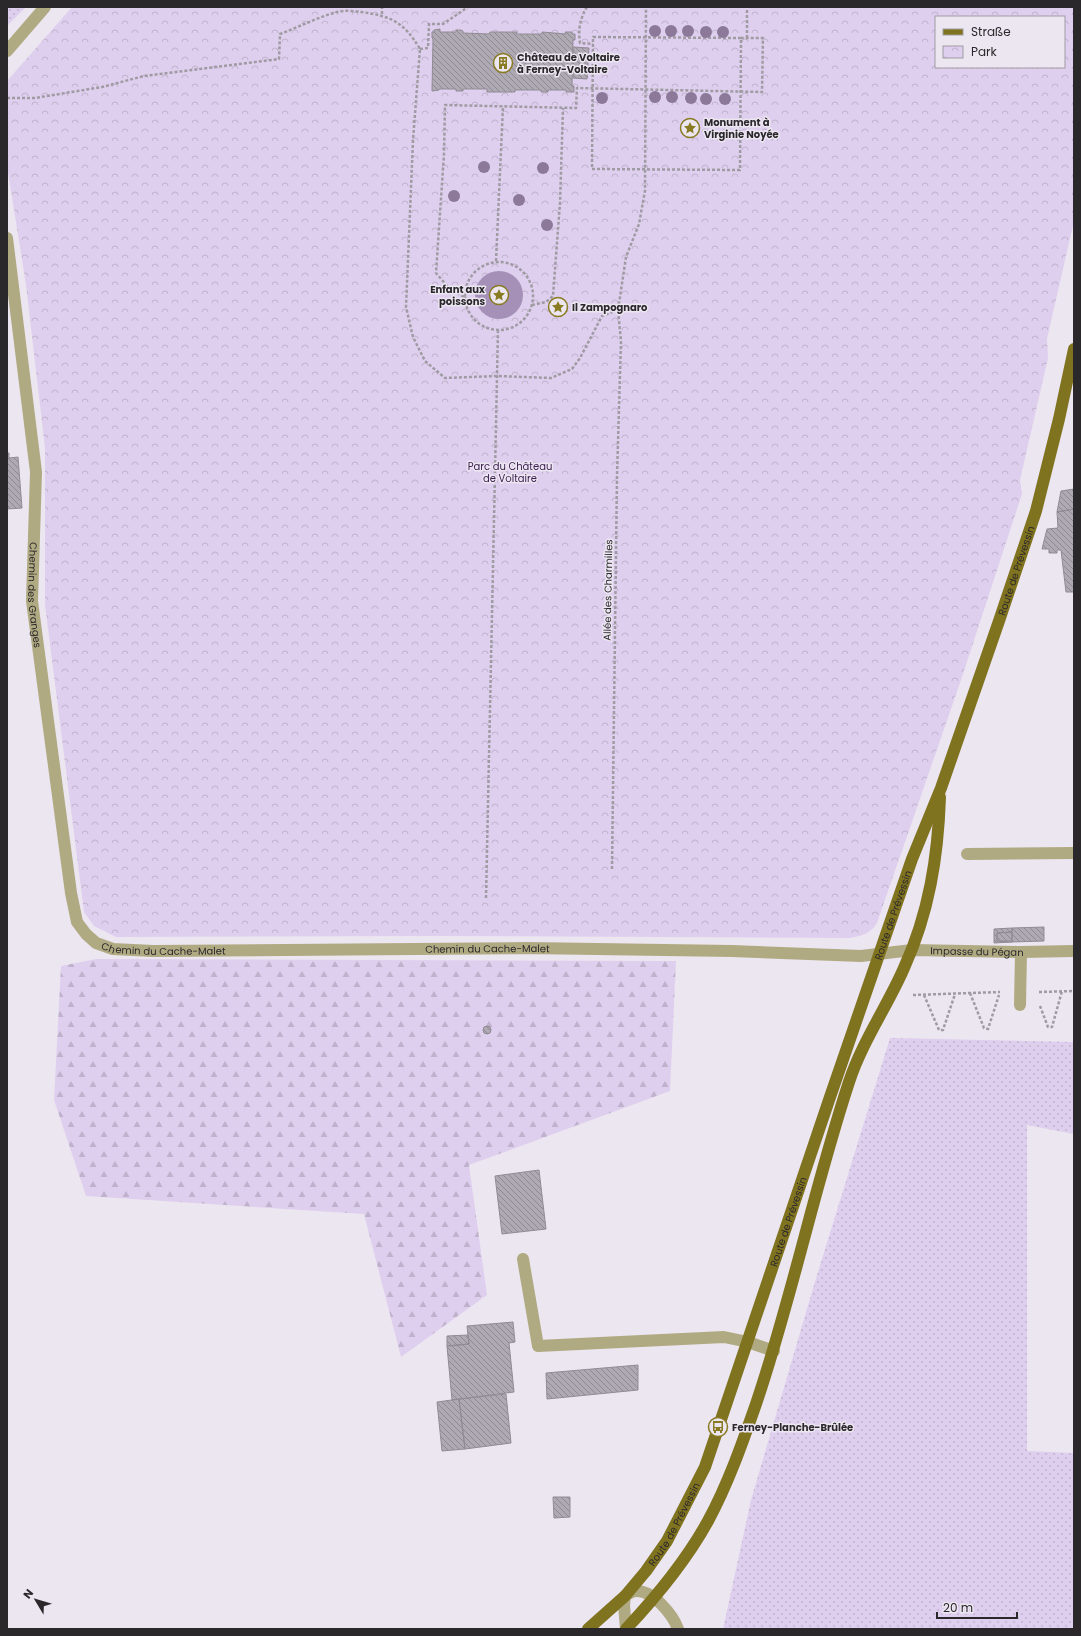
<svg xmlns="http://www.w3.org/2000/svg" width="1081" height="1636" viewBox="0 0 1081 1636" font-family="Poppins,sans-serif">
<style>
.grass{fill:url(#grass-dots)}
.forest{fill:url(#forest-firs)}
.park{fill:url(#park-crowns);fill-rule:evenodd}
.water{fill:#a591b8}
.building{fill:url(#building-back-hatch);stroke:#908b95}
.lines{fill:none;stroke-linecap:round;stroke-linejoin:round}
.path{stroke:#9f9ba3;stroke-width:2.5;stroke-dasharray:3 2;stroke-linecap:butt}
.minor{stroke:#b0aa82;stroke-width:12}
.major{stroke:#80731f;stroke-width:12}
.tree{fill:#8c799a}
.labels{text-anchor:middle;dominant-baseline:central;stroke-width:3;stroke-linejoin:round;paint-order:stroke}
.poi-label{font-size:10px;font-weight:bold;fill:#2b282c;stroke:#ece6f1;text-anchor:start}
.park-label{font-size:10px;fill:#3d2052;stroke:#ece6f1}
.street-label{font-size:10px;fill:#2b282c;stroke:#ece6f1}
</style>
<defs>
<pattern id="grass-dots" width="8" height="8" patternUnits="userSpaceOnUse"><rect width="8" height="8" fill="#dfcfee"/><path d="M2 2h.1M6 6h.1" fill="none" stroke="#c0b2cc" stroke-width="1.8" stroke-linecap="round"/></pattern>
<pattern id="forest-firs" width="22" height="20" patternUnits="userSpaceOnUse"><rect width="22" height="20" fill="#dfcfee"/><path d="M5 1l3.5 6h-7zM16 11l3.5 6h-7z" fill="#c0b2cc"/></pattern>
<pattern id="park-crowns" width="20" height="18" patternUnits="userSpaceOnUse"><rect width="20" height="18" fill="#dfcfee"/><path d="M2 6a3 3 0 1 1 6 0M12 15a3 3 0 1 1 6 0" fill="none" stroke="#c0b2cc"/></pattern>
<pattern id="building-back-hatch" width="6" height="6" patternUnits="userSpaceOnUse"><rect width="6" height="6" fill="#aea9b3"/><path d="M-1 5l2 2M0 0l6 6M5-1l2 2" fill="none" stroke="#8e8a92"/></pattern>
</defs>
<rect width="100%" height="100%" fill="#ece6f1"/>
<path class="grass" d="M 7,7 L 26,7 L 7,26 Z
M 890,1038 L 1074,1042 L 1074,1134 L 1027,1125 L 1027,1451 L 1074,1453 L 1074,1629 L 723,1629 L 751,1500 L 814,1285 Z"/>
<path class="forest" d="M 96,959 L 676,961 L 670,1091 L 469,1165 L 487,1295 L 401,1357 L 364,1214 L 86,1196 L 54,1100 L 61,966 Z"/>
<path class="park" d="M 72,7 L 1074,7 L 1074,221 L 1047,339 L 1048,358 L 1020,480 L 1022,494 L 960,683 L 877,923 C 870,934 862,936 849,938 L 443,936 L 116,937 L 94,926 L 84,912 L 45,605 L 45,448 L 26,285 L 7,166 L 7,81 ZM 936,17 L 1064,17 L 1064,67 L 936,67 Z"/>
<path class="water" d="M475 295a24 24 0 1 1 48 0a24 24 0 1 1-48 0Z"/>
<path class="building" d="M 440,29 L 440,32 L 456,32 L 456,30 L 461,30 L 463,31 L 463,33 L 489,34 L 490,32 L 517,32 L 516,34 L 542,34 L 542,32 L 566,34 L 565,32 L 572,32 L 572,34 L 575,34 L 575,40 L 573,40 L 572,86 L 574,86 L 574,92 L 566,92 L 566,90 L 548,90 L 548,92 L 541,92 L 541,90 L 515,90 L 515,92 L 487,92 L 487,89 L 463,89 L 463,91 L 456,91 L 456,89 L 439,89 L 439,90 L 432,91 L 433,39 L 432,38 L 432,32 L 434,32 L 434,30 Z
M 573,47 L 589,48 L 587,79 L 573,78 Z
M 7,453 L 9,453 L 9,458 L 18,457 L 22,508 L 7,509 Z
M 1074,489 L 1074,509 L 1057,512 L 1061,491 Z
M 1074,509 L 1074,592 L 1066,592 L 1061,550 L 1057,550 L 1057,553 L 1049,553 L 1049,549 L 1042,549 L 1047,529 L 1058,528 L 1057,512 Z
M 1044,927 L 1044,941 L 1012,942 L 1012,928 Z
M 1012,928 L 1012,932 L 997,933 L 997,941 L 1012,942 L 994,943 L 994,929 Z
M 1012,932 L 1012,941 L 997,941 L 997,933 Z
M483 1030a4 4 0 1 1 8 0a4 4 0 1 1-8 0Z
M 539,1170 L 546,1229 L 502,1234 L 495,1176 Z
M 513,1322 L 515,1342 L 509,1343 L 514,1392 L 452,1400 L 447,1346 L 469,1344 L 467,1326 Z
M 468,1335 L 469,1344 L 447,1346 L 447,1336 Z
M 638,1365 L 638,1390 L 547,1399 L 546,1373 Z
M 506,1394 L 511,1443 L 465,1449 L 459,1399 Z
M 459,1399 L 465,1449 L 442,1451 L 437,1402 Z
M 553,1497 L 570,1497 L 570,1517 L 554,1518 Z"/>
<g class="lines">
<path class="path" d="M 587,7 C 580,18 578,30 580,43 L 593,44
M 382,14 L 382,7
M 593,37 L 741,38 L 740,170 L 592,169 Z
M 747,38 L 747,7
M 420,49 L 428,48 L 429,24 L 443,24 L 468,7
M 7,98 L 35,98 L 102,87 L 144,76 L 279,59 L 280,34 C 299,27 318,17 337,12 C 344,10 354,11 361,12 C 391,16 404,22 420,49 L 413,140 L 406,307 L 413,337 L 425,361 L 445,378 L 497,376 L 551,378 L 572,369 L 580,358 L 602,316 L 618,310
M 496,261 L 503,106
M465 296a34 34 0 1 1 68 0a34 34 0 1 1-68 0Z
M 464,297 L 449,288 L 436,273 L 444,154 L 445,105 L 576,108 L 577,88 L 762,92 L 763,38 L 741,38
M 532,305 L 546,302 L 553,296 L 560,203 L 563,108
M 612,869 L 617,475 L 621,341 L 618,310 L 626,257 L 639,224 L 645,191 L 646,7
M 486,898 L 498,330
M 1039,992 L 1074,991
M 970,993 L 984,1028 L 988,1029 L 999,995
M 913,995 L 1000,992
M 924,995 L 939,1030 L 943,1030 L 955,994
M 1040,1006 L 1048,1027 L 1052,1027 L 1062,991"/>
<g class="minor">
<path d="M 7,51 L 45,7"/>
<path id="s1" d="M 7,238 L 36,472 L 32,601 L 71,893 L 77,922 L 86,934 L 96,943 L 113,949 L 153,951 L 528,948 L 732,951 L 861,956 L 912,950 L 1021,952 L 1074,951"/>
<path d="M 967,854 L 1074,853"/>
<path d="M 1020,1005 L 1021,952"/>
<path d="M 523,1259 L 538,1346 L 724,1337 L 748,1342 L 774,1351"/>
<path d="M 626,1629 L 624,1605 L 625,1596 C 628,1594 633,1591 636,1591 C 653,1590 673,1615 678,1629"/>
</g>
<g class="major">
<path id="s2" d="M 588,1629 L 625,1596 L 646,1571 L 667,1541 L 705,1467 L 829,1100 L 912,859 L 941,788 L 999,621 L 1036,511 L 1059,419 L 1074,349"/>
<path d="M 626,1629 C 657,1596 686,1561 708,1521 C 728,1484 742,1444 756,1404 C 792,1298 814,1188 849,1082 C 862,1042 887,1007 904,968 C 929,913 938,857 940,797"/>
</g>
</g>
<g class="tree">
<circle cx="655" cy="31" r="6"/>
<circle cx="671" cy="31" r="6"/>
<circle cx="688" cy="31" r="6"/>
<circle cx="706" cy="32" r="6"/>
<circle cx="723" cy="32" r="6"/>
<circle cx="655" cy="97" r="6"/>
<circle cx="672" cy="97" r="6"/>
<circle cx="602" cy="98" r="6"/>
<circle cx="691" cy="98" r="6"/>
<circle cx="706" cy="99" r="6"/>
<circle cx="725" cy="99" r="6"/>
<circle cx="484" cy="167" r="6"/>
<circle cx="543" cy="168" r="6"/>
<circle cx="454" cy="196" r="6"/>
<circle cx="519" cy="200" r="6"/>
<circle cx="547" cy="225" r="6"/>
</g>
<defs>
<symbol id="building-ring" viewBox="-11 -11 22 22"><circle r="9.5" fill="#ece6f1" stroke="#897b21" stroke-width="1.5"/><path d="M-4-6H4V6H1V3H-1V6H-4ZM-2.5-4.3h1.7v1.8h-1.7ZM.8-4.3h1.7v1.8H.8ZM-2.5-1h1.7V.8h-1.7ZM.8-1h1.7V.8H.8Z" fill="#897b21"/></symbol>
<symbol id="sight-ring" viewBox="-11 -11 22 22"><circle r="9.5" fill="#ece6f1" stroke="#897b21" stroke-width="1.5"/><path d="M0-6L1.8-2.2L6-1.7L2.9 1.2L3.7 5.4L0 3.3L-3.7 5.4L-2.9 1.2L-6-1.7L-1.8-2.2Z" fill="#897b21"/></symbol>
<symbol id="bus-ring" viewBox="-11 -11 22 22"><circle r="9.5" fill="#ece6f1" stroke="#897b21" stroke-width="1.5"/><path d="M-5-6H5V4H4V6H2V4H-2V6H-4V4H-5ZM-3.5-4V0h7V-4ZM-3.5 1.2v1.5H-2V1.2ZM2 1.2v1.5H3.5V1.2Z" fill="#897b21"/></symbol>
</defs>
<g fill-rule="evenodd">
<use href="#building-ring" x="492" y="52" width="22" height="22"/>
<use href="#sight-ring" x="679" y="117" width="22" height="22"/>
<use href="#sight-ring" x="488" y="284" width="22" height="22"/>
<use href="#sight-ring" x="547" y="296" width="22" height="22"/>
<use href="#bus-ring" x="707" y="1416" width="22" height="22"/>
</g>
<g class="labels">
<g class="poi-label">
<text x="517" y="57">Château de Voltaire<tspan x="517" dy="12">à Ferney-Voltaire</tspan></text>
<text x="704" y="122">Monument à<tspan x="704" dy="12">Virginie Noyée</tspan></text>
<text x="485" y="289" text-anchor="end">Enfant aux<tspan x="485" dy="12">poissons</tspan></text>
<text x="572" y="307">Il Zampognaro</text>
<text x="732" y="1427">Ferney-Planche-Brûlée</text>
</g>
<g class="park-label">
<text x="510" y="466">Parc du Château<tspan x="510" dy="12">de Voltaire</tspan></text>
</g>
<g class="street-label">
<text stroke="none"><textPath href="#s2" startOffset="1151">Route de Prévessin</textPath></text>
<text transform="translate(608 590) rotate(-89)">Allée des Charmilles</text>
<text stroke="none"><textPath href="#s1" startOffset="359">Chemin des Granges</textPath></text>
<text stroke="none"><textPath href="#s2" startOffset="785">Route de Prévessin</textPath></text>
<text stroke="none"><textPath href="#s1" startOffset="786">Chemin du Cache-Malet</textPath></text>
<text stroke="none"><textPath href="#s1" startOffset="1110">Chemin du Cache-Malet</textPath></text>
<text stroke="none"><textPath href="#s1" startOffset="1600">Impasse du Pégan</textPath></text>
<text stroke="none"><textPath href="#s2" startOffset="461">Route de Prévessin</textPath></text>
<text stroke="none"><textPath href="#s2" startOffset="137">Route de Prévessin</textPath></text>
</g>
</g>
<rect width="1081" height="1636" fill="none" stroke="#2b282c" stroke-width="16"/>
<rect x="935" y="16" width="130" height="52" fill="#ece6f1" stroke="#9f9aa2"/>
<rect x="943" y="29" width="20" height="6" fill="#80731f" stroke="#9f9aa2"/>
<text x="971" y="36" font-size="12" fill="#2b282c">Straße</text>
<rect x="943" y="46" width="20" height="12" fill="url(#park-crowns)" stroke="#9f9aa2"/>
<text x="971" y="56" font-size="12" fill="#2b282c">Park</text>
<g transform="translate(36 1600) rotate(308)" stroke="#ece6f1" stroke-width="3" paint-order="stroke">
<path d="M0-3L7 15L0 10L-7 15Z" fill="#2b282c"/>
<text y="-6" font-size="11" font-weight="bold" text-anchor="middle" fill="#2b282c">N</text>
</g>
<path d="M937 1612v6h80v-6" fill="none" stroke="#2b282c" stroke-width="2"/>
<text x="943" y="1612" font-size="12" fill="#2b282c" stroke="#ece6f1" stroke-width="3" paint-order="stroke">20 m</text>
</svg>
